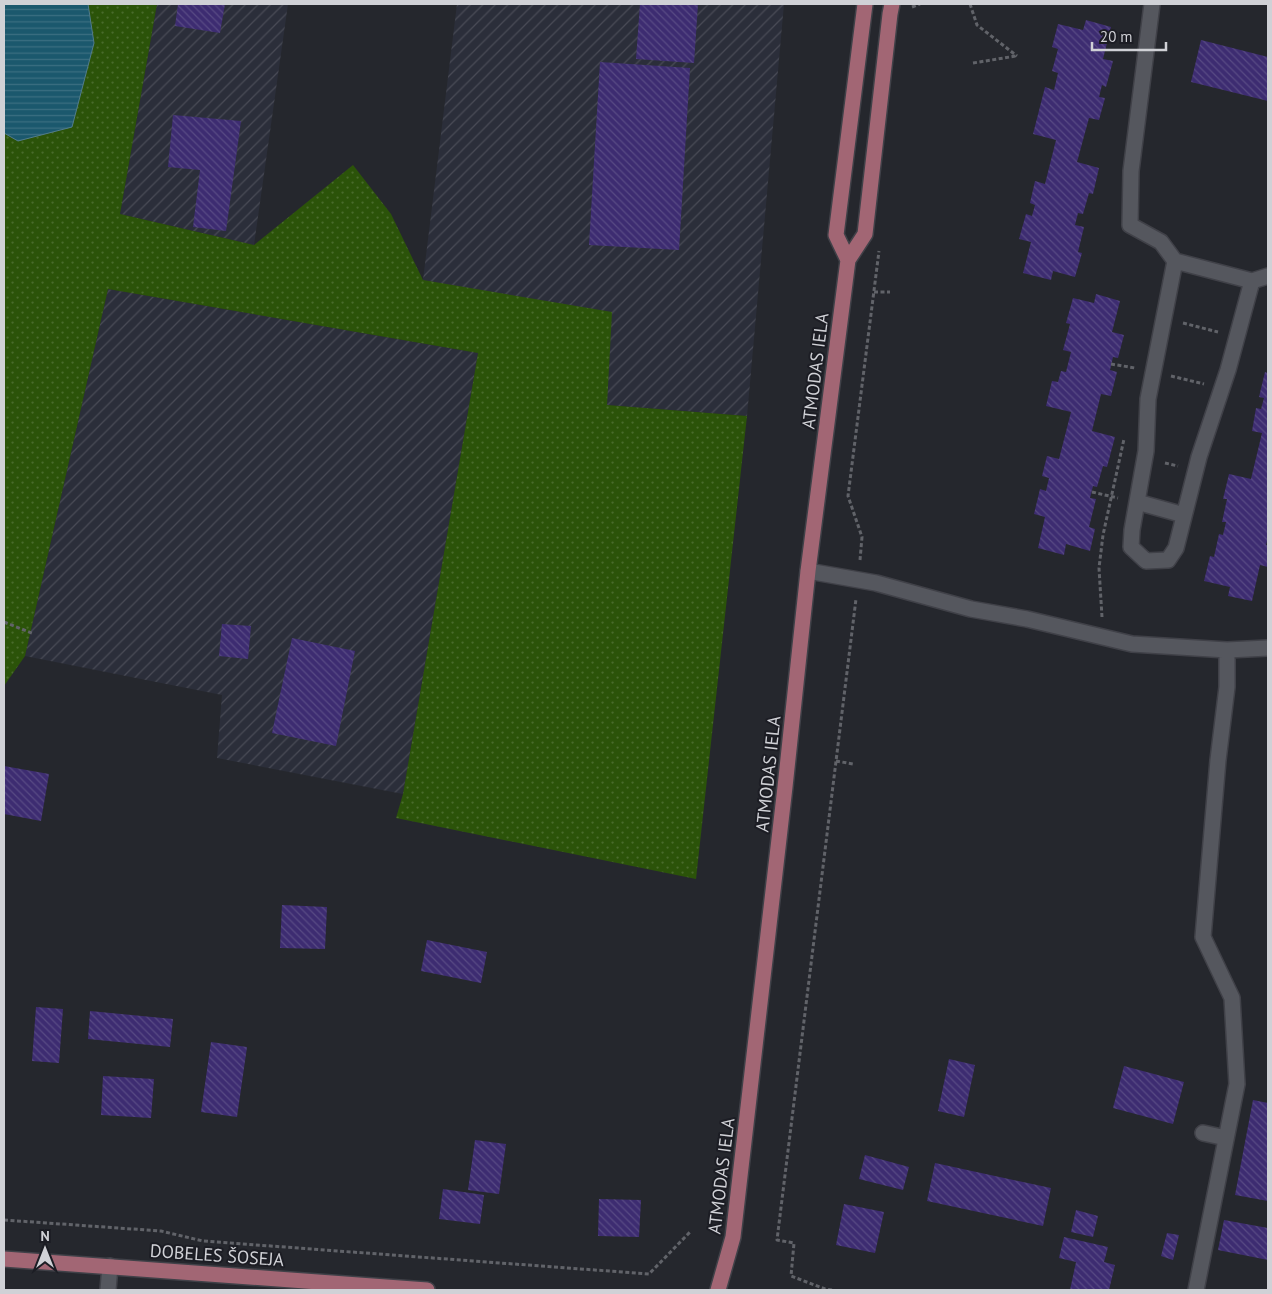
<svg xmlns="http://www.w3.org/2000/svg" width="1272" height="1294" viewBox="0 0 1272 1294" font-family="'PT Sans',sans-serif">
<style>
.industrial{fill:url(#industrial-furrows)}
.grass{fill:url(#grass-dots)}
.water{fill:url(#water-rules);stroke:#517c8c}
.building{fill:url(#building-back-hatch)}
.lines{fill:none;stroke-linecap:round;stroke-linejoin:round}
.minor-casing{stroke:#404148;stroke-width:18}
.major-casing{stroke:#404148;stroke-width:18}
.path{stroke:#616369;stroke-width:3;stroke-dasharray:4 2.5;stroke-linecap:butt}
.minor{stroke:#55575e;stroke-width:15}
.major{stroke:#a26674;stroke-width:15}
.labels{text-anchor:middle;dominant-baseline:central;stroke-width:4;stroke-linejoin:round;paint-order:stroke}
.street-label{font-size:18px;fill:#d0d1d6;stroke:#1c1d24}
</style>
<defs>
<pattern id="industrial-furrows" width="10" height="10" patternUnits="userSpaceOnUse" patternTransform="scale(1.25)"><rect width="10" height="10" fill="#2b2e3a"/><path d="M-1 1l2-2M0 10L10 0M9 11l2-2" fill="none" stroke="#494b56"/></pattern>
<pattern id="grass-dots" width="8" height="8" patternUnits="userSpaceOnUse" patternTransform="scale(1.25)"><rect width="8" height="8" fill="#2b5309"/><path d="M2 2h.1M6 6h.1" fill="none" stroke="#496b2c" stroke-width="1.8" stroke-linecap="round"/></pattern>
<pattern id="water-rules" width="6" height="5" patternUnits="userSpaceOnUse" patternTransform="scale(1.25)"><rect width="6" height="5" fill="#1b586d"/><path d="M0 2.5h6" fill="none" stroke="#3b6f81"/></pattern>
<pattern id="building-back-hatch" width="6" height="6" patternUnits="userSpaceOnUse" patternTransform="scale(1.25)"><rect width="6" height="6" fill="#3d2c71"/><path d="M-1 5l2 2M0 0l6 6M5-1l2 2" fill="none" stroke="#584a84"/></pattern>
</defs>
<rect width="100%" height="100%" fill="#25272d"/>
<path class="industrial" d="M 157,4 L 288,4 L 254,245 L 120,214 Z
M 457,4 L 784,4 L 747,416 L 606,405 L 423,280 Z
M 108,289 L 478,353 L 403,794 L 217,758 L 222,695 L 25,656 Z"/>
<path class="grass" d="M 88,4 L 157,4 L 120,214 L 254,245 L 353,165 L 391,214 L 423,280 L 612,312 L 607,405 L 747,416 L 696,879 L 396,818 L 403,794 L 478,353 L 108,289 L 25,656 L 4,686 L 4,133 L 18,141 L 94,43 Z"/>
<path class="water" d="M 4,4 L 88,4 L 94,43 L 72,127 L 18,141 L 4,133 Z"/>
<path class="building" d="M 178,4 L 225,4 L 220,33 L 175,26 Z
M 640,4 L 698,4 L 694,63 L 636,59 Z
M 1086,20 L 1111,27 L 1103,59 L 1113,61 L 1106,87 L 1102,85 L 1099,97 L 1105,98 L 1099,120 L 1089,118 L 1077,162 L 1099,168 L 1093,194 L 1089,193 L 1083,214 L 1078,213 L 1075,225 L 1084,227 L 1078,252 L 1082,253 L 1075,277 L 1053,271 L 1051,280 L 1023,273 L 1031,242 L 1019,239 L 1026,214 L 1032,216 L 1035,205 L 1030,203 L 1035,181 L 1045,184 L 1056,140 L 1033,134 L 1045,87 L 1054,90 L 1058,73 L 1052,71 L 1058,49 L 1052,47 L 1058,24 L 1083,30 Z
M 1201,40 L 1268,57 L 1268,101 L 1191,82 Z
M 600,62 L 690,68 L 679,250 L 589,245 Z
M 173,115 L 241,121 L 226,231 L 193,227 L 200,170 L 168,167 Z
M 1096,294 L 1120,301 L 1112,332 L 1124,335 L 1118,358 L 1113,357 L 1110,370 L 1117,372 L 1111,396 L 1101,394 L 1092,431 L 1115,437 L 1107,467 L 1103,466 L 1097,487 L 1093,486 L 1090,498 L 1096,499 L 1089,527 L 1095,529 L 1090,551 L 1066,544 L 1064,555 L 1038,548 L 1045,517 L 1034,514 L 1040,489 L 1046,491 L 1049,478 L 1042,476 L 1047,456 L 1059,459 L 1071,412 L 1046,406 L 1052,381 L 1058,382 L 1061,371 L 1066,372 L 1071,352 L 1063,350 L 1070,324 L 1066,323 L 1073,298 L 1094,303 Z
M 1265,372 L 1268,373 L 1268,537 L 1266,545 L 1268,545 L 1268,567 L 1260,565 L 1252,601 L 1228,596 L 1230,587 L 1204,581 L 1210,556 L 1214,557 L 1219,534 L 1223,535 L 1226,522 L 1222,522 L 1227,499 L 1223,499 L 1229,474 L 1251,479 L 1262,433 L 1252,431 L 1256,408 L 1261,409 L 1264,398 L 1259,397 Z
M 222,624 L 251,626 L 248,659 L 219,656 Z
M 292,638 L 355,651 L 336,746 L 272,733 Z
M 4,766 L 49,774 L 41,821 L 4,814 Z
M 282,905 L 327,907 L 325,949 L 280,948 Z
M 427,940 L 487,952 L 481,983 L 421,971 Z
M 36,1007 L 63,1009 L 59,1063 L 32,1061 Z
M 90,1011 L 173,1019 L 170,1047 L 88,1039 Z
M 211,1042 L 247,1047 L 237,1117 L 201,1112 Z
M 949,1059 L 975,1065 L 964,1117 L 938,1111 Z
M 1124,1066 L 1184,1082 L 1173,1124 L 1113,1108 Z
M 103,1076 L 154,1079 L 151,1118 L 101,1115 Z
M 1253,1100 L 1268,1103 L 1268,1201 L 1235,1195 Z
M 475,1140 L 506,1144 L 499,1194 L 468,1190 Z
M 865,1155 L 909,1167 L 903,1190 L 859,1179 Z
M 935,1163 L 1051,1188 L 1043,1226 L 927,1201 Z
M 443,1189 L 484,1195 L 480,1224 L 439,1219 Z
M 599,1199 L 641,1200 L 639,1237 L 598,1236 Z
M 844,1204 L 884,1212 L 875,1253 L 836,1245 Z
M 1076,1210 L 1098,1216 L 1093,1237 L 1071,1232 Z
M 1224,1220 L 1268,1228 L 1268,1260 L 1218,1250 Z
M 1167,1233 L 1179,1235 L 1173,1260 L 1161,1256 Z
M 1064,1237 L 1108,1247 L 1104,1262 L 1115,1265 L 1109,1290 L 1070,1290 L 1076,1262 L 1059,1258 Z"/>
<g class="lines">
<defs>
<path id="minor" d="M 1152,4 L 1131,171 L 1130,225 L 1161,242 L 1175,261 L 1148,399 L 1146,451 L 1132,530 L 1131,547 L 1146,561 L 1168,560 L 1176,548 L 1199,457 L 1228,370 L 1252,281 L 1268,276
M 1175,261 L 1252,281
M 1137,502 L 1184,515
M 808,571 L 876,583 L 971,609 L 1027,619 L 1132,644 L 1227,650 L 1268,648
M 1203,1133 L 1226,1138
M 108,1290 L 110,1266
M 1196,1290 L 1237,1084 L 1232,998 L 1203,937 L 1218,760 L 1227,687 L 1227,650"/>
<path id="major" d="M 848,260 L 836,235 L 865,4
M 4,1259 L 427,1290
M 718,1290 L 733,1237 L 785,787 L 808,571 L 848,260 L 865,234 L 890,14 L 892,4"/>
</defs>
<use href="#minor" class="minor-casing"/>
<use href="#major" class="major-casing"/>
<path class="path" d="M 970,4 L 977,25 L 1017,56
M 912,7 L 920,4
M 973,63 L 1016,56
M 874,292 L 890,292
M 1183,323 L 1218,332
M 1111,364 L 1135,368
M 1171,376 L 1204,384
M 1165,463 L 1178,466
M 1092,492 L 1118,498
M 860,560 L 862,537 L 848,496 L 879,251
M 1102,617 L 1099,568 L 1103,535 L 1124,439
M 4,622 L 34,634
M 836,761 L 853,764
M 4,1220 L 161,1231 L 203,1241 L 649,1274 L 690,1232
M 832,1290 L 825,1289 L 791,1276 L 794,1243 L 777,1240 L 856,599"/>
<use href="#minor" class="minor"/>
<use href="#major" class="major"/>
</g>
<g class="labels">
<g class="street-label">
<text transform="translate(815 371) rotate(-83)">ATMODAS IELA</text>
<text transform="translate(768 774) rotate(-84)">ATMODAS IELA</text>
<text transform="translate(721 1176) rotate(-83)">ATMODAS IELA</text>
<text transform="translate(217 1255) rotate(4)">DOBELES ŠOSEJA</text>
</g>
</g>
<rect width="1272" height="1294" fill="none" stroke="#d0d1d6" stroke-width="10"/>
<g transform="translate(45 1249)" stroke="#1c1d24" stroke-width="4" paint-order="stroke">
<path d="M0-4L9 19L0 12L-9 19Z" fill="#d0d1d6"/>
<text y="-8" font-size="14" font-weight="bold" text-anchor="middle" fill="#d0d1d6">N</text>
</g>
<path d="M1092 42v8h74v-8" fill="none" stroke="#d0d1d6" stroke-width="2.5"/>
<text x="1100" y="42" font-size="15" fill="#d0d1d6" stroke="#1c1d24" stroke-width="4" paint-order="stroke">20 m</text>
</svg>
